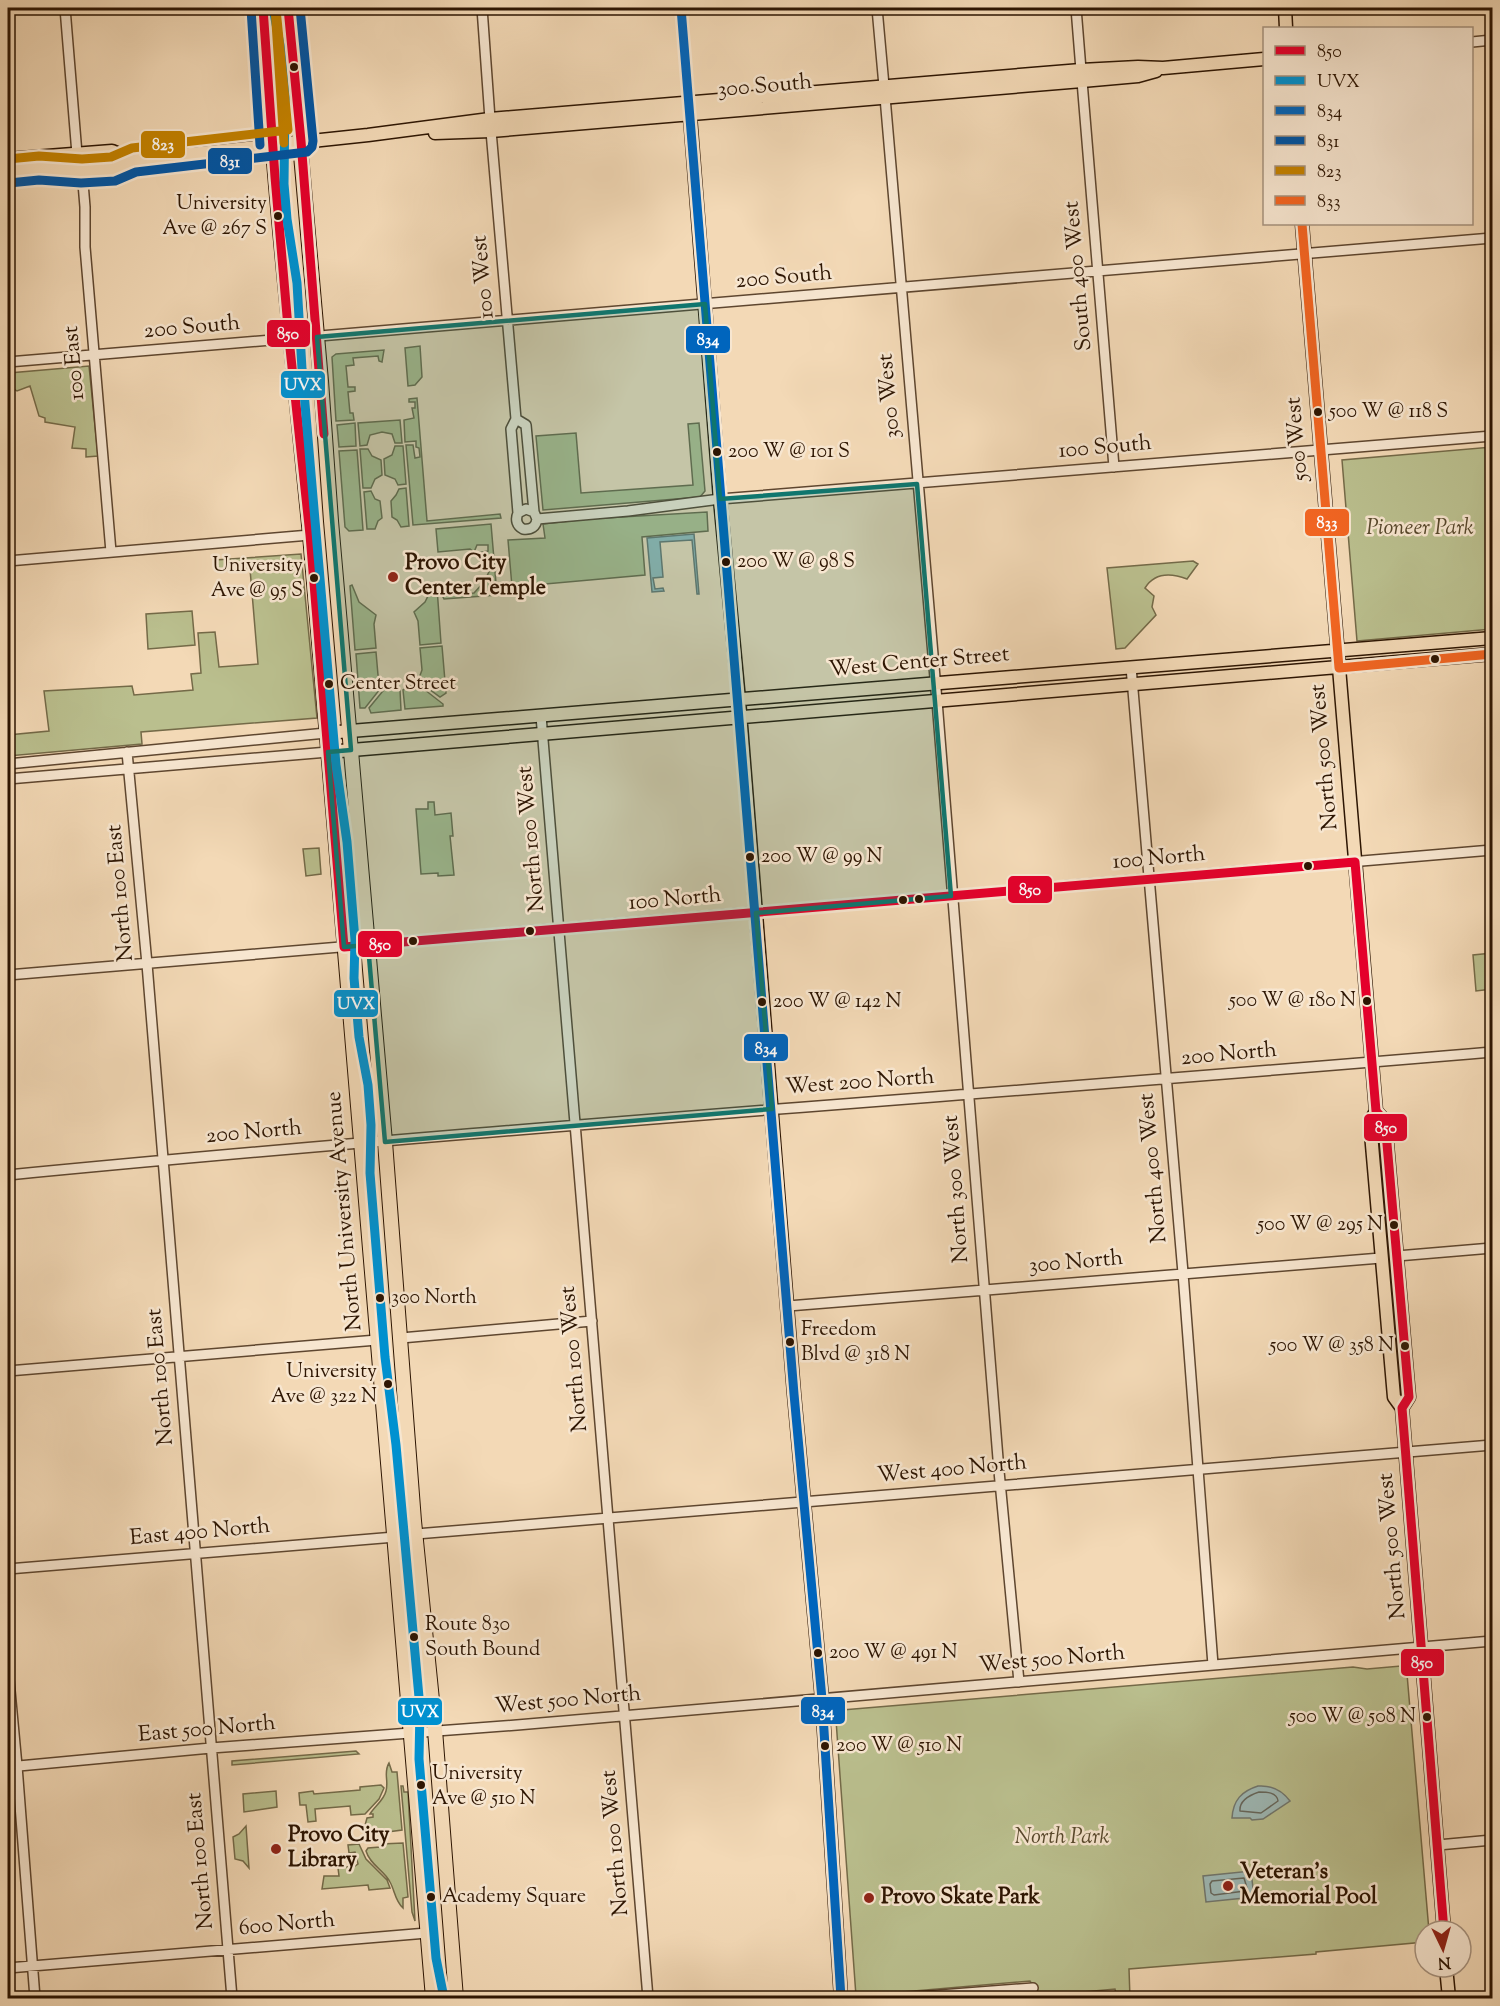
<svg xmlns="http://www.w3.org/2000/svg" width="1500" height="2006" viewBox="0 0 1500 2006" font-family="'Sorts Mill Goudy',serif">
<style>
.green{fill:#babf8e;stroke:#746a48;stroke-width:1.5}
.water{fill:#9eb9b6;stroke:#71776e;stroke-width:1.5}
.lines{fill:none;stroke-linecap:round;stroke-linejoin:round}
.shore{stroke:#66675c;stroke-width:1.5}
.minor-casing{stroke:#5e462f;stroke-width:12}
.major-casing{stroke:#2d1502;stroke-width:15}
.highway-casing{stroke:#2d1502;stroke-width:16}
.minor{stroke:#f7e6d0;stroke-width:9}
.major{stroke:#f3d9b6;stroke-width:12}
.highway{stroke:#f3d9b6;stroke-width:14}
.bus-1-casing{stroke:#f7e6d0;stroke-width:14}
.bus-2-casing{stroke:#f7e6d0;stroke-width:14}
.bus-3-casing{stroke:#f7e6d0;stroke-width:14}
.bus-4-casing{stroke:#f7e6d0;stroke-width:14}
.bus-5-casing{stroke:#f7e6d0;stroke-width:14}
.bus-6-casing{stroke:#f7e6d0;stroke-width:14}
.bus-1{stroke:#e4002b;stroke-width:9}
.bus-2{stroke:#0091d0;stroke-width:9}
.bus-3{stroke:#0065bd;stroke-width:9}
.bus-4{stroke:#0055a4;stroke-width:9}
.bus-5{stroke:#c48200;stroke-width:9}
.bus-6{stroke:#f26522;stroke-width:9}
.marked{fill:#0f766e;fill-opacity:0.2;stroke:#0f766e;stroke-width:4.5;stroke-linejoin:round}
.bus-dot{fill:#2d1502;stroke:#f7e6d0;stroke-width:2}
.poi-dot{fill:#8f2418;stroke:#f7e6d0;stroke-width:2}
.labels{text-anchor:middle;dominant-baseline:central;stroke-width:5;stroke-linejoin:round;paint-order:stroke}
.bus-label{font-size:20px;fill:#2d1502;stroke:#f7e6d0;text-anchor:start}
.street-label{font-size:22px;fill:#2d1502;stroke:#f7e6d0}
.park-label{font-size:22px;font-style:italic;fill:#57482c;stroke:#f7e6d0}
.poi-label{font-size:22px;font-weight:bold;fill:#2d1502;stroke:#f7e6d0;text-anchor:start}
.line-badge{stroke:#f7e6d0;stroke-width:2}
.badge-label{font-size:16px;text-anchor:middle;font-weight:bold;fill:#fff}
</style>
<rect width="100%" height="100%" fill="#f3d9b6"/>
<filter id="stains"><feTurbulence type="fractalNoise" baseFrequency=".00333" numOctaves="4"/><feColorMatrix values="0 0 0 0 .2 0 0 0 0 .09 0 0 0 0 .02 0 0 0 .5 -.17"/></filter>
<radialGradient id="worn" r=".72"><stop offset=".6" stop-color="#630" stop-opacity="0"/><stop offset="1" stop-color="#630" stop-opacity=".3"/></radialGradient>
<path class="green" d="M 420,346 L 422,377 L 415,385 L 408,386 L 405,348 Z
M 384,350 L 382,362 L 379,361 L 378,356 L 353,358 L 354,365 L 346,366 L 348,387 L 355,387 L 355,391 L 348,392 L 350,413 L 353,413 L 354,420 L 336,421 L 332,357 L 336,354 Z
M 89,366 L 98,456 L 86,457 L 86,449 L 72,448 L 75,427 L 45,422 L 45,418 L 39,416 L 30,386 L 17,391 L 11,387 L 9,373 Z
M 417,398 L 427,521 L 500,514 L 501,518 L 413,525 L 406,445 L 413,445 L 415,458 L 420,457 L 419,448 L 416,447 L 416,441 L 405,442 L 404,420 L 414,418 L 412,408 L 415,408 L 415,402 L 409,402 L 409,399 Z
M 400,420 L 402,443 L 395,443 L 392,434 L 382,432 L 370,435 L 367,445 L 360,446 L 358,423 Z
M 355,423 L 356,446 L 339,447 L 337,425 Z
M 699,423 L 705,491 L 700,497 L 543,510 L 536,436 L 576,433 L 581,493 L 693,485 L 688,424 Z
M 395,446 L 403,446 L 406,484 L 398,485 L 395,479 L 385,475 L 384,459 L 392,455 Z
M 1492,447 L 1492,629 L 1357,641 L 1342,460 Z
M 360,449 L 368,449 L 372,456 L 381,460 L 382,475 L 375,479 L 371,488 L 363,488 Z
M 357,450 L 363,530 L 349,531 L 345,527 L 339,451 Z
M 406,488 L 409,526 L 401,527 L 397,520 L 392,517 L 391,501 L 396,495 L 399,489 Z
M 371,491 L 375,499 L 380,501 L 382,518 L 378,521 L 375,529 L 367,529 L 364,492 Z
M 707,512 L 708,531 L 642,537 L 645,575 L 512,587 L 508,540 L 545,538 L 543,524 L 588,519 Z
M 491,524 L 497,595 L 444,599 L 442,595 L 474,593 L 483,583 L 490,570 L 477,553 L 488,551 L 488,545 L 477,545 L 474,552 L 470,549 L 438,552 L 436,529 Z
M 301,554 L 317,718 L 141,732 L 142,744 L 8,756 L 8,735 L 49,731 L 44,691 L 132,686 L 134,695 L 193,690 L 191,674 L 201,673 L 198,633 L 215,632 L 219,667 L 258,664 L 250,569 L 216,571 L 215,560 Z
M 1193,561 L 1198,564 L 1187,579 C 1171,573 1155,572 1145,588 L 1154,596 L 1152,607 L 1156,615 L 1125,648 L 1116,649 L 1107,568 Z
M 352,585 L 359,602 L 376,615 L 374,624 L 376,648 L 355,650 L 350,586 Z
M 432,588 L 437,588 L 441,643 L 420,645 L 418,621 L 414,612 L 425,602 Z
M 192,611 L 195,645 L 148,649 L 146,614 Z
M 442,646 L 446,693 L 440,697 L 418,681 L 422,670 L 420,648 Z
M 376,652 L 378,675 L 384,684 L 365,708 L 360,708 L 356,654 Z
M 416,683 L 443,704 L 443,706 L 405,709 L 403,690 Z
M 387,686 L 400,690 L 401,710 L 371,713 L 369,708 Z
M 428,802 L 434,802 L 435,815 L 451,813 L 453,836 L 450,836 L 454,875 L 438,876 L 438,873 L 421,874 L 416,809 L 428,809 Z
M 319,848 L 321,874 L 306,876 L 303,849 Z
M 1492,953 L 1492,989 L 1476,991 L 1473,955 Z
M 1401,1666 L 1407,1674 L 1429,1931 L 1425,1931 L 1425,1942 L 1316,1952 L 1316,1954 L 1129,1969 L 1130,1998 L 1117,1998 L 1115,1989 L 1040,1996 L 1030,1981 L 856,1996 L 836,1720 L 837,1714 L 842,1710 L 1353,1667 L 1367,1669 Z
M 356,1751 L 359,1754 L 232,1765 L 232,1761 Z
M 389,1763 L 392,1772 L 397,1772 L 402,1830 L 380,1833 L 378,1831 L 365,1832 L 364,1829 L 367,1818 L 373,1817 L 373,1814 L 370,1814 C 375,1806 384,1800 386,1791 C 389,1780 383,1773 389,1763 Z
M 381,1785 L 384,1788 L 379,1799 L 365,1814 L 351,1815 L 350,1806 L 315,1809 L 316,1821 L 308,1822 L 306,1805 L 300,1805 L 299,1793 L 313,1791 L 314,1794 L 360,1790 L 360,1787 Z
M 401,1786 L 403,1786 L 404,1792 L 408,1792 L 415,1921 L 412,1912 Z
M 276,1791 L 277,1807 L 244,1812 L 243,1794 Z
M 246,1826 L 249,1868 L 243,1861 L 235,1859 L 233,1837 L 239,1834 Z
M 403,1843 L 408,1897 L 403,1898 L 403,1908 C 395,1901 395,1891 390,1882 C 384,1870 370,1865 366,1851 L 368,1848 L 380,1847 L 381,1844 Z
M 359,1844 L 366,1859 L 387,1880 L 390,1888 L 369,1890 L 368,1885 L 322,1889 L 324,1876 L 339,1876 L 338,1868 L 355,1866 L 358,1864 L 355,1852 L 349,1853 L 348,1845 Z"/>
<path class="water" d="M 694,534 L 699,594 L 697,594 L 692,540 L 660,542 L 663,577 L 653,578 L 655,589 L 663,588 L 664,591 L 652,592 L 647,538 Z
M 1258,1786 C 1272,1785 1282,1790 1290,1801 L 1263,1819 L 1252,1820 L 1250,1818 L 1232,1818 C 1233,1800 1242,1791 1258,1786 Z
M 1251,1871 L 1254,1897 L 1206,1902 L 1203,1876 Z"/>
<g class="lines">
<path class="shore" d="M 1259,1792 C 1266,1792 1277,1792 1278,1801 L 1261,1813 L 1240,1811 C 1239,1800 1250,1795 1259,1792 Z
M 1244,1878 L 1247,1888 L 1245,1891 L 1214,1895 L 1211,1893 L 1210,1884 L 1212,1881 Z"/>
<defs>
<path id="minor" d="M 65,8 L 77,154
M 482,8 L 490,119
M 681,8 L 689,103
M 877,8 L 884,86
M 1076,8 L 1081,70
M 1491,8 L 1492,23
M 1472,42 L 1492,40
M 1082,81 L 1114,467
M 885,97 L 937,701 L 999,1471 L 1019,1682
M 491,131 L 516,419
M 82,171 L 85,207 L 85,247 L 111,552
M 8,362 L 1492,238
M 516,419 L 511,429 L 518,513 C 515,520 517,526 523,529 C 531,530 536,527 537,519 L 534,512 L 526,509 L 518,513
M 516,419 L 526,425 L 534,512
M 537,519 L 628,511 L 720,499 L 1492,436
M 8,561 L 310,535
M 1131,667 L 1183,1273 L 1213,1665
M 541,716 L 648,1998
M 127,752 L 147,964 L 232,1998
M 8,764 L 326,733
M 8,779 L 328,752
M 8,975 L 1492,850
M 8,1175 C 502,1127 998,1094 1492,1052
M 1397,1256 L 1492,1248
M 788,1306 L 1381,1258
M 401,1338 L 592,1321
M 8,1371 L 377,1340
M 416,1534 L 1492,1445
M 8,1569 L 395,1537
M 8,1669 L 17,1766 L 35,1998
M 8,1767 L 211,1748 L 517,1725 L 1492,1641
M 1438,1845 L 1492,1840
M 8,1968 L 427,1933
M 901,1998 L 1033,1988"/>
<path id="major" d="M 1285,8 L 1286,28
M 689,103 L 720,499 L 739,700 L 794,1394 L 822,1699 L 841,1998
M 435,133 L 491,131 L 1082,81 L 1138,76 L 1156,71
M 8,159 L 112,151 L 133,160
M 8,171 L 39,168 L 82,171 L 114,169 L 133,160 L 368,135 L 490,119 L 1081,70 L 1138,67 L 1163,68 L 1264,59
M 1302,224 L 1376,1111 L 1370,1122 L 1394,1397 L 1402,1408 L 1444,1931
M 326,733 L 1492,638
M 328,752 L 1492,654
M 1376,1111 L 1385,1121 L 1409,1397 L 1402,1408
M 1446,1967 L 1449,1998"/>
<path id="highway" d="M 263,8 C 273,184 293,360 310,535 L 433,1998
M 288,8 L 321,381 L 331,521 L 385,1142 L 414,1521 L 435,1730 L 456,1998"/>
</defs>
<use href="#minor" class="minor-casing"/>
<use href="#major" class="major-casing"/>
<use href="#highway" class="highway-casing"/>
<use href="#minor" class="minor"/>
<use href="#major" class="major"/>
<use href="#highway" class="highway"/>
<defs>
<path id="bus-1" d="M 263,8 L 275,177 L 289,339 L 310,535 L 344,947 L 1355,862
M 288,8 L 301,141 L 324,434
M 1355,862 L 1376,1111 L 1385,1121 L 1409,1397 L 1402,1408 L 1444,1931"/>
<path id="bus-2" d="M 273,8 L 280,45 L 285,98 L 284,184 L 287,219 L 297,283 L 302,369 L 336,765 L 347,842 L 355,940 L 354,978 L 359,1037 L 368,1085 L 371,1125 L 370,1173 L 385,1357 L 396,1445 L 420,1708 L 419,1759 L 436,1958 L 444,1998"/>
<path id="bus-3" d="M 681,8 L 794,1394 L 822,1699 L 841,1998"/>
<path id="bus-4" d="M 251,9 L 260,145
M 9,183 L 39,180 L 81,183 L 115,181 L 136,172 L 307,152 L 312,147 L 313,141 L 300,8"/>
<path id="bus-5" d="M 275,8 L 284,143
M 8,159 L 39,156 L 82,159 L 111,157 L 132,148 L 288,130 L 276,9"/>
<path id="bus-6" d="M 1302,224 L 1339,668 L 1492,654"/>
</defs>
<use href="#bus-1" class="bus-1-casing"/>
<use href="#bus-2" class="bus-2-casing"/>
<use href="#bus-3" class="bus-3-casing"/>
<use href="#bus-4" class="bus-4-casing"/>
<use href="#bus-5" class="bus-5-casing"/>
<use href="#bus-6" class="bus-6-casing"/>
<use href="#bus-1" class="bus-1"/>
<use href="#bus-2" class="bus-2"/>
<use href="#bus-3" class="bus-3"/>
<use href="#bus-4" class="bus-4"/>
<use href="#bus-5" class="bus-5"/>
<use href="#bus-6" class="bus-6"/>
</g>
<path class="marked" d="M 705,304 L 720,499 L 917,484 L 951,896 L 756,913 L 772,1109 L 385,1142 L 368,945 L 344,947 L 328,752 L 351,750 L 317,337 Z"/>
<g class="bus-dot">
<circle cx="294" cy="67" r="5"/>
<circle cx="278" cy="216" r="5"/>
<circle cx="1318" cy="412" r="5"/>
<circle cx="717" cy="452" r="5"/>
<circle cx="726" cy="562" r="5"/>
<circle cx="314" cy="578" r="5"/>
<circle cx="1435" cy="659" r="5"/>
<circle cx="329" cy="684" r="5"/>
<circle cx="750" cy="857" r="5"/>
<circle cx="1308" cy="866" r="5"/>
<circle cx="919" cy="899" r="5"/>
<circle cx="903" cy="900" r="5"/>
<circle cx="530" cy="931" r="5"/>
<circle cx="413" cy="941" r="5"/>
<circle cx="1367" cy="1001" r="5"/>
<circle cx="762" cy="1002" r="5"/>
<circle cx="1394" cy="1225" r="5"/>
<circle cx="380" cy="1298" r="5"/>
<circle cx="790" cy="1342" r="5"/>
<circle cx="1405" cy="1346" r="5"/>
<circle cx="388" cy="1384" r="5"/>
<circle cx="414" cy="1637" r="5"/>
<circle cx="818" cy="1653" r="5"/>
<circle cx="1427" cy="1717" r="5"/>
<circle cx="825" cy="1746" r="5"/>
<circle cx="421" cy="1785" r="5"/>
<circle cx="431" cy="1897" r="5"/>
</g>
<g class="poi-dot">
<circle cx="393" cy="577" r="6"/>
<circle cx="276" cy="1849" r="6"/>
<circle cx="1228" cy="1886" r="6"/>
<circle cx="869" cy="1898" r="6"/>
</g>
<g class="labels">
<g class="bus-label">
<text x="267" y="204" text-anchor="end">University<tspan x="267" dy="25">Ave @ 267 S</tspan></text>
<text x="1329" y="412">500 W @ 118 S</text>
<text x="728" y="452">200 W @ 101 S</text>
<text x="737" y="562">200 W @ 98 S</text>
<text x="303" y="566" text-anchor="end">University<tspan x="303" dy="25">Ave @ 95 S</tspan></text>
<text x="340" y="684">Center Street</text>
<text x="761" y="857">200 W @ 99 N</text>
<text x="1356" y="1001" text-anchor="end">500 W @ 180 N</text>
<text x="773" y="1002">200 W @ 142 N</text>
<text x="1383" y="1225" text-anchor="end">500 W @ 295 N</text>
<text x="391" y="1298">300 North</text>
<text x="801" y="1330">Freedom<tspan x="801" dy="25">Blvd @ 318 N</tspan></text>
<text x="1394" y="1346" text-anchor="end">500 W @ 358 N</text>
<text x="377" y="1372" text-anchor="end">University<tspan x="377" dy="25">Ave @ 322 N</tspan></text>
<text x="425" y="1625">Route 830<tspan x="425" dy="25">South Bound</tspan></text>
<text x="829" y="1653">200 W @ 491 N</text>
<text x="1416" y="1717" text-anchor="end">500 W @ 508 N</text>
<text x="836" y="1746">200 W @ 510 N</text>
<text x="432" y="1774">University<tspan x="432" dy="25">Ave @ 510 N</tspan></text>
<text x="442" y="1897">Academy Square</text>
</g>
<g class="street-label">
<text transform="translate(765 87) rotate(-5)">300 South</text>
<text transform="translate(1079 276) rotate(-95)">South 400 West</text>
<text transform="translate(484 277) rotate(-95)">100 West</text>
<text transform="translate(784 278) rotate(-5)">200 South</text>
<text transform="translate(192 328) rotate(-5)">200 South</text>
<text transform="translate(75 363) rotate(-95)">100 East</text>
<text transform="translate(890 396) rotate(-95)">300 West</text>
<text transform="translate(1298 439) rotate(-95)">500 West</text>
<text transform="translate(1105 448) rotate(-5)">100 South</text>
<text transform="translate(919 663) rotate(-5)">West Center Street</text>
<text transform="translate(1325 757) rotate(-95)">North 500 West</text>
<text transform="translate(532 839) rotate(-95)">North 100 West</text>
<text transform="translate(1159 859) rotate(-5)">100 North</text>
<text transform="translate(121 893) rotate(-95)">North 100 East</text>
<text transform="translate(675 900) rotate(-5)">100 North</text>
<text transform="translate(1229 1055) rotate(-5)">200 North</text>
<text transform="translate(860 1083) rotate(-4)">West 200 North</text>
<text transform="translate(254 1133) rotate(-5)">200 North</text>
<text transform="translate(1154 1168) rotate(-95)">North 400 West</text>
<text transform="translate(957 1189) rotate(-94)">North 300 West</text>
<text transform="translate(345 1211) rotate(-95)">North University Avenue</text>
<text transform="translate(1076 1263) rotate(-5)">300 North</text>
<text transform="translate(575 1359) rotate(-95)">North 100 West</text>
<text transform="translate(161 1377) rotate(-95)">North 100 East</text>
<text transform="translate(952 1470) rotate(-5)">West 400 North</text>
<text transform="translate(200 1533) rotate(-5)">East 400 North</text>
<text transform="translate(1393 1546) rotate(-95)">North 500 West</text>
<text transform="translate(1052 1660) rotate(-5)">West 500 North</text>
<text transform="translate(568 1701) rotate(-5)">West 500 North</text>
<text transform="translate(207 1730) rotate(-5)">East 500 North</text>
<text transform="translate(616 1843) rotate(-95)">North 100 West</text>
<text transform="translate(201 1861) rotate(-95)">North 100 East</text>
<text transform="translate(287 1925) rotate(-5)">600 North</text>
</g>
<g class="park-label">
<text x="1420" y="529">Pioneer Park</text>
<text x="1062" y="1838">North Park</text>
</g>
<g class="poi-label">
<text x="405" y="564">Provo City<tspan x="405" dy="25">Center Temple</tspan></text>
<text x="288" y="1836">Provo City<tspan x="288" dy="25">Library</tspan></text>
<text x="1240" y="1873">Veteran's<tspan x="1240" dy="25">Memorial Pool</tspan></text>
<text x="881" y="1898">Provo Skate Park</text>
</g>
</g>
<g class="line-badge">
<rect x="140" y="130" width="46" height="29" rx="6" fill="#c48200"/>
<rect x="207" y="147" width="46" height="28" rx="6" fill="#0055a4"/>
<rect x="266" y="319" width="45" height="29" rx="6" fill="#e4002b"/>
<rect x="685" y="325" width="46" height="29" rx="6" fill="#0065bd"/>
<rect x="280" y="370" width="46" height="29" rx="6" fill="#0091d0"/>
<rect x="1304" y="508" width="46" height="29" rx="6" fill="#f26522"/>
<rect x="1007" y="875" width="46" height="29" rx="6" fill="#e4002b"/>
<rect x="357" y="930" width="46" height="28" rx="6" fill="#e4002b"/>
<rect x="333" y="989" width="46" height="29" rx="6" fill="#0091d0"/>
<rect x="743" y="1033" width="46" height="29" rx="6" fill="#0065bd"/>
<rect x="1363" y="1113" width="45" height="29" rx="6" fill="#e4002b"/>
<rect x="1400" y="1648" width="45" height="29" rx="6" fill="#e4002b"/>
<rect x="800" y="1696" width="46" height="29" rx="6" fill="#0065bd"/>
<rect x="397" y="1697" width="46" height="29" rx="6" fill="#0091d0"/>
</g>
<g class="badge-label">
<text x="163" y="150">823</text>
<text x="230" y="167">831</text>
<text x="288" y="339">850</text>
<text x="708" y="345">834</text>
<text x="303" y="390">UVX</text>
<text x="1327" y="528">833</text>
<text x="1030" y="895">850</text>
<text x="380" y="950">850</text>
<text x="356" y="1009">UVX</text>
<text x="766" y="1054">834</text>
<text x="1386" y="1133">850</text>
<text x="1422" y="1668">850</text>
<text x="823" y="1717">834</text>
<text x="420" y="1717">UVX</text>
</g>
<rect width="1500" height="2006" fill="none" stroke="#f3d9b6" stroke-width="30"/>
<rect x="9" y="9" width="1482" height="1988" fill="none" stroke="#2d1502" stroke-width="3"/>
<rect x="15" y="15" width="1470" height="1976" fill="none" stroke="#2d1502" stroke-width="1.5"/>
<rect x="1263" y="27" width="210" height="198" fill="#f7e6d0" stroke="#a6927e" stroke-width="1.5"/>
<rect x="1275" y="46" width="30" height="9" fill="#e4002b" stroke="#a6927e" stroke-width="1.5"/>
<text x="1317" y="57" font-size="18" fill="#2d1502">850</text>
<rect x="1275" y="76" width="30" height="9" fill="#0091d0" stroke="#a6927e" stroke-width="1.5"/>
<text x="1317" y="87" font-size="18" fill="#2d1502">UVX</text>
<rect x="1275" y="106" width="30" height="9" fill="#0065bd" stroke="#a6927e" stroke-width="1.5"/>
<text x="1317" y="117" font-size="18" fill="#2d1502">834</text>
<rect x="1275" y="136" width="30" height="9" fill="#0055a4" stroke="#a6927e" stroke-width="1.5"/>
<text x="1317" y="147" font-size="18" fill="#2d1502">831</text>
<rect x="1275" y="166" width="30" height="9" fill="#c48200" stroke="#a6927e" stroke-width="1.5"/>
<text x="1317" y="177" font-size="18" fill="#2d1502">823</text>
<rect x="1275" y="196" width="30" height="9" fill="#f26522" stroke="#a6927e" stroke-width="1.5"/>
<text x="1317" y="207" font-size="18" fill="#2d1502">833</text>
<g transform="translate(1443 1949) rotate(175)"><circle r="28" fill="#f7e6d0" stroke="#a6927e" stroke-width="1.5"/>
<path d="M0-4.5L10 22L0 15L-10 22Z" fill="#8f2418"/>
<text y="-9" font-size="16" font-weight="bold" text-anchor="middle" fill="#2d1502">N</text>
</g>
<rect width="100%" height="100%" filter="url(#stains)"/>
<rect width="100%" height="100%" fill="url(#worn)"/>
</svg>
